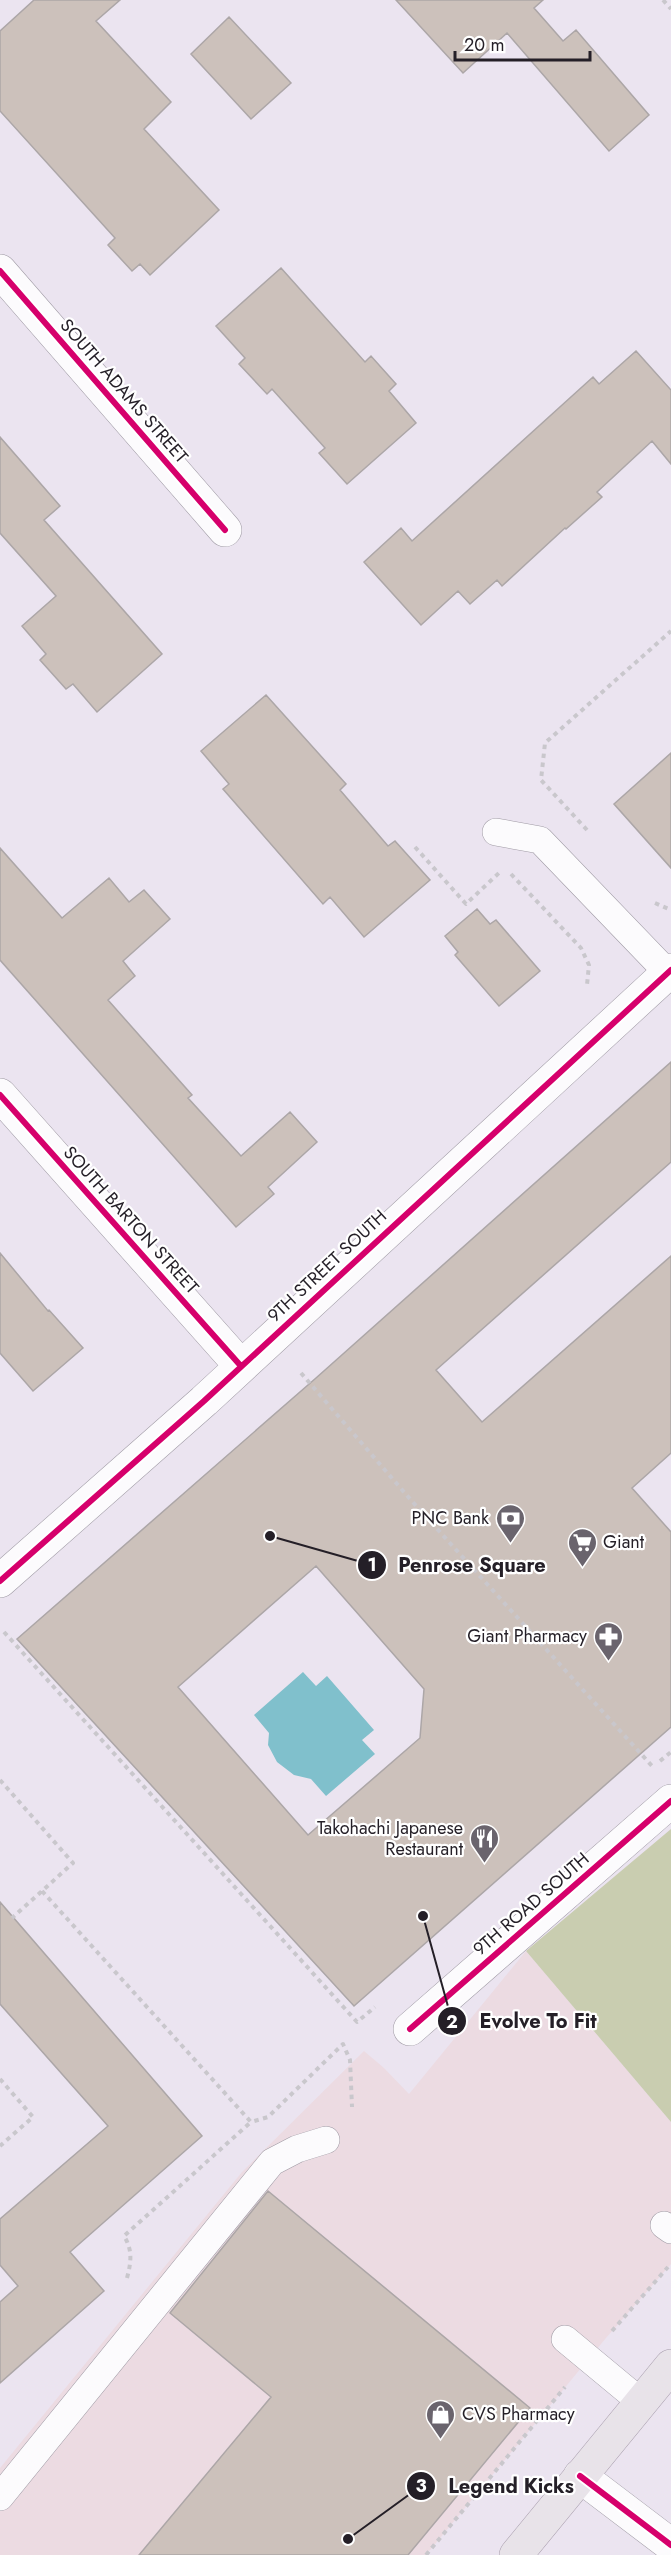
<svg xmlns="http://www.w3.org/2000/svg" width="671" height="2555" viewBox="0 0 671 2555" font-family="Jost,sans-serif">
<style>
.commercial{fill:#ecdbe2}
.green{fill:#c9cdb0}
.water{fill:#80c0cc}
.building{fill:#ccc1bb;stroke:#aca6a7;stroke-width:1.5;fill-rule:evenodd}
.lines{fill:none;stroke-linecap:round;stroke-linejoin:round}
.lane-casing{stroke:#9f9aa4;stroke-width:28}
.street-casing{stroke:#9f9aa4;stroke-width:34}
.primary-casing{stroke:#a79dac;stroke-width:34}
.path{stroke:#c9c7cc;stroke-width:4;stroke-dasharray:4.5 4.5;stroke-linecap:butt}
.lane{stroke:#fcfbfd;stroke-width:27}
.street{stroke:#fcfbfd;stroke-width:33}
.primary{stroke:#e8e3e9;stroke-width:33}
.cycleway-casing{stroke:#fff;stroke-width:10}
.cycleway{stroke:#d6006c;stroke-width:6}
.labels{text-anchor:middle;dominant-baseline:central;stroke-width:4.5;stroke-linejoin:round;paint-order:stroke}
.street-label{font-size:18px;fill:#241f27;stroke:#fff}
.poi-label{font-size:18px;fill:#241f27;stroke:#fff;text-anchor:end}
.leader{fill:none;stroke:#241f27;stroke-width:2}
.callout-dot{fill:#241f27;stroke:#fff;stroke-width:2}
.mark-label{font-size:18px;text-anchor:middle;font-weight:bold;fill:#fff}
.callout-label{font-size:20px;text-anchor:middle;font-weight:bold;fill:#241f27;stroke:#fff;stroke-width:4.5;stroke-linejoin:round;paint-order:stroke}
</style>
<rect width="100%" height="100%" fill="#ebe4f0"/>
<path class="commercial" d="M 526,1951 L 671,2122 L 671,2264 L 606,2338 L 426,2555 L 0,2555 L 0,2468 L 242,2172 L 364,2051 L 384,2068 L 409,2094 Z"/>
<path class="green" d="M 671,1829 L 671,2122 L 526,1951 Z"/>
<path class="water" d="M 303,1672 L 316,1686 L 327,1676 L 374,1730 L 362,1740 L 375,1754 L 326,1796 L 311,1779 L 294,1775 L 277,1762 L 268,1745 L 269,1733 L 254,1715 Z"/>
<path class="building" d="M 34,0 L 120,0 L 96,21 L 171,102 L 144,129 L 219,210 L 150,275 L 140,264 L 132,271 L 108,245 L 115,238 L 0,111 L 0,31 Z
M 396,0 L 543,0 L 534,8 L 563,41 L 576,30 L 649,115 L 609,151 L 507,33 L 463,73 Z
M 229,17 L 291,83 L 251,119 L 191,54 Z
M 281,268 L 365,362 L 371,356 L 396,384 L 389,391 L 416,423 L 347,484 L 319,453 L 325,448 L 272,389 L 267,394 L 239,364 L 245,358 L 216,326 Z
M 636,351 L 671,390 L 671,464 L 652,441 L 597,492 L 602,497 L 566,529 L 565,528 L 502,586 L 497,580 L 470,604 L 458,591 L 421,625 L 364,562 L 401,528 L 412,541 L 593,377 L 599,384 Z
M 0,437 L 60,506 L 44,520 L 162,654 L 97,712 L 73,684 L 66,689 L 40,660 L 46,654 L 22,626 L 56,596 L 0,533 Z
M 266,695 L 346,784 L 340,790 L 388,846 L 395,841 L 430,880 L 364,937 L 330,897 L 323,904 L 223,789 L 229,784 L 201,751 Z
M 671,753 L 671,868 L 614,804 Z
M 0,848 L 62,918 L 109,878 L 129,902 L 144,890 L 170,919 L 123,961 L 135,976 L 108,1000 L 192,1095 L 188,1098 L 241,1156 L 290,1112 L 317,1142 L 268,1187 L 274,1194 L 236,1227 L 0,960 Z
M 477,909 L 490,924 L 496,920 L 540,971 L 499,1006 L 455,955 L 458,952 L 445,936 Z
M 671,1062 L 671,1162 L 436,1370 L 482,1422 L 671,1256 L 671,1453 L 632,1488 L 671,1532 L 671,1727 L 354,2006 L 17,1639 L 316,1378 ZM 316,1566 L 424,1689 L 420,1738 L 308,1835 L 178,1687 Z
M 0,1253 L 48,1311 L 49,1310 L 83,1348 L 33,1391 L 0,1353 Z
M 0,1902 L 202,2136 L 70,2252 L 104,2291 L 0,2383 L 0,2302 L 18,2286 L 0,2265 L 0,2219 L 108,2126 L 0,2004 Z
M 268,2191 L 530,2408 L 408,2555 L 139,2555 L 271,2397 L 170,2313 Z"/>
<g class="lines">
<defs>
<path id="lane" d="M 496,832 L 540,840 L 668,973
M 664,2225 L 671,2230
M 565,2339 L 641,2402
M 0,2497 L 272,2162 L 297,2149 L 326,2140"/>
<path id="street" d="M 0,271 L 225,530
M 0,1095 L 240,1365
M 0,1581 L 204,1401 L 671,970
M 410,2029 L 671,1801
M 580,2476 L 671,2545"/>
<path id="primary" d="M 516,2555 L 671,2366"/>
</defs>
<use href="#lane" class="lane-casing"/>
<use href="#street" class="street-casing"/>
<use href="#primary" class="primary-casing"/>
<path class="path" d="M 663,0 L 671,9
M 587,830 L 541,780 L 545,743 L 671,631
M 415,847 L 466,904 L 500,872
M 511,874 L 581,948 L 589,965 L 587,985
M 655,903 L 671,910
M 301,1373 L 410,1499 L 652,1766
M 4,1632 L 357,2022 L 375,2007
M 660,1761 L 671,1752
M 0,1780 L 73,1863 L 12,1918
M 42,1891 L 251,2122 L 268,2117 L 343,2044 L 350,2060 L 352,2107
M 0,2079 L 33,2117 L 0,2146
M 127,2278 C 131,2263 133,2250 124,2236 L 251,2122
M 612,2331 L 668,2267
M 426,2555 L 565,2387"/>
<use href="#lane" class="lane"/>
<use href="#street" class="street"/>
<use href="#primary" class="primary"/>
<defs>
<path id="cycleway" d="M 0,271 L 225,530
M 0,1095 L 240,1365
M 0,1581 L 204,1401 L 671,970
M 410,2029 L 671,1801
M 580,2476 L 671,2545"/>
</defs>
<use href="#cycleway" class="cycleway-casing"/>
<use href="#cycleway" class="cycleway"/>
</g>
<defs>
<symbol id="bank-pin" viewBox="-11 -11 22 30"><path d="M0 17L-7.5 6A9.5 9.5 0 1 1 7.5 6Z" fill="#6a646d" stroke="#fff"/><path d="M-6-4H6V4H-6ZM0-2.3a2.3 2.3 0 1 0 0 4.6a2.3 2.3 0 1 0 0-4.6Z" fill="#fff"/></symbol>
<symbol id="supermarket-pin" viewBox="-11 -11 22 30"><path d="M0 17L-7.5 6A9.5 9.5 0 1 1 7.5 6Z" fill="#6a646d" stroke="#fff"/><path d="M-6-5.5h2.5l.6 2H6L4.5 2H-2.5L-4.4-4H-6ZM-1.5 3.2a1.3 1.3 0 1 0 .1 0ZM3 3.2a1.3 1.3 0 1 0 .1 0Z" fill="#fff"/></symbol>
<symbol id="pharmacy-pin" viewBox="-11 -11 22 30"><path d="M0 17L-7.5 6A9.5 9.5 0 1 1 7.5 6Z" fill="#6a646d" stroke="#fff"/><path d="M-2-6h4v4h4v4h-4v4h-4v-4h-4v-4h4Z" fill="#fff"/></symbol>
<symbol id="restaurant-pin" viewBox="-11 -11 22 30"><path d="M0 17L-7.5 6A9.5 9.5 0 1 1 7.5 6Z" fill="#6a646d" stroke="#fff"/><path d="M-5-6h1v4h1v-4h1v4h1v-4h1v5L-1.5 .5V6h-2V.5L-5-1ZM5-6V6H3V1.5H1.5Q1.5-4 5-6Z" fill="#fff"/></symbol>
<symbol id="shop-pin" viewBox="-11 -11 22 30"><path d="M0 17L-7.5 6A9.5 9.5 0 1 1 7.5 6Z" fill="#6a646d" stroke="#fff"/><path d="M-5-2.5h2.3a2.7 3.5 0 0 1 5.4 0H5L5.5 6h-11ZM-1.5-2.5h3a1.5 2.3 0 0 0-3 0Z" fill="#fff"/></symbol>
</defs>
<g fill-rule="evenodd">
<use href="#bank-pin" x="494" y="1502" width="33" height="45"/>
<use href="#supermarket-pin" x="566" y="1526" width="33" height="45"/>
<use href="#pharmacy-pin" x="592" y="1620" width="33" height="45"/>
<use href="#restaurant-pin" x="468" y="1822" width="33" height="45"/>
<use href="#shop-pin" x="424" y="2398" width="33" height="45"/>
</g>
<g class="labels">
<g class="street-label">
<text transform="translate(124 391) rotate(49)">SOUTH ADAMS STREET</text>
<text transform="translate(131 1220) rotate(48)">SOUTH BARTON STREET</text>
<text transform="translate(327 1266) rotate(-43)">9TH STREET SOUTH</text>
<text transform="translate(531 1904) rotate(-41)">9TH ROAD SOUTH</text>
</g>
<g class="poi-label">
<text x="489" y="1518">PNC Bank</text>
<text x="603" y="1542" text-anchor="start">Giant</text>
<text x="587" y="1636">Giant Pharmacy</text>
<text x="463" y="1828">Takohachi Japanese<tspan x="463" dy="21">Restaurant</tspan></text>
<text x="462" y="2414" text-anchor="start">CVS Pharmacy</text>
</g>
</g>
<path class="leader" d="M270 1536L372 1565M423 1916L452 2021M348 2539L421 2486"/>
<g class="callout-dot">
<circle cx="270" cy="1536" r="6"/>
<circle cx="423" cy="1916" r="6"/>
<circle cx="348" cy="2539" r="6"/>
<circle cx="372" cy="1565" r="15"/>
<circle cx="452" cy="2021" r="15"/>
<circle cx="421" cy="2486" r="15"/>
</g>
<g class="mark-label">
<text x="372" y="1571">1</text>
<text x="452" y="2028">2</text>
<text x="421" y="2492">3</text>
</g>
<g class="callout-label">
<text x="472" y="1572">Penrose Square</text>
<text x="538" y="2028">Evolve To Fit</text>
<text x="511" y="2493">Legend Kicks</text>
</g>
<path d="M455 51v9h135v-9" fill="none" stroke="#241f27" stroke-width="3"/>
<text x="464" y="51" font-size="18" fill="#241f27" stroke="#ffffff" stroke-width="4.5" paint-order="stroke">20 m</text>
</svg>
